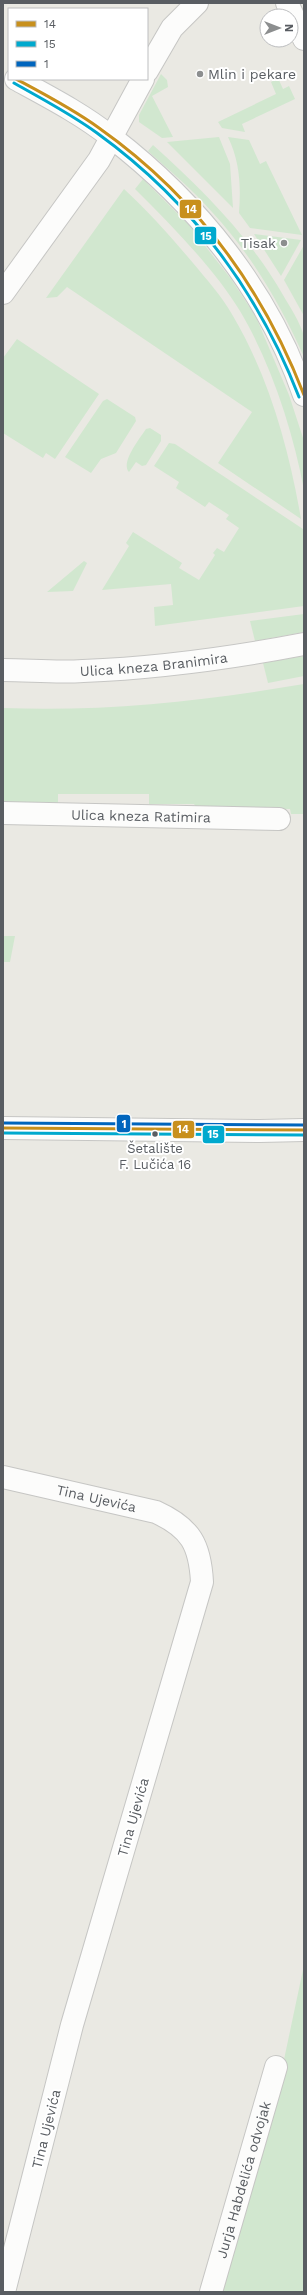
<svg xmlns="http://www.w3.org/2000/svg" width="307" height="2295" viewBox="0 0 307 2295" font-family="'Work Sans',sans-serif">
<style>
.green{fill:#d1e7cf}
.lines{fill:none;stroke-linecap:round;stroke-linejoin:round}
.street-casing{stroke:#c6c6c4;stroke-width:24}
.secondary-casing{stroke:#c7c8c7;stroke-width:24}
.street{stroke:#fcfcfb;stroke-width:22}
.secondary{stroke:#fcfcfb;stroke-width:22}
.bus-1-casing{stroke:#fff;stroke-width:6}
.bus-2-casing{stroke:#fff;stroke-width:6}
.bus-3-casing{stroke:#fff;stroke-width:6}
.bus-1{stroke:#c8901d;stroke-width:3}
.bus-2{stroke:#00a9ce;stroke-width:3}
.bus-3{stroke:#0065bd;stroke-width:3}
.poi-dot{fill:#8c8e8f;stroke:#fff;stroke-width:1.5}
.bus-dot{fill:#595d62;stroke:#fff;stroke-width:1.5}
.labels{text-anchor:middle;dominant-baseline:central;stroke-width:4;stroke-linejoin:round;paint-order:stroke}
.bus-label{font-size:13px;fill:#595d62;stroke:#fff}
.poi-label{font-size:14px;fill:#595d62;stroke:#fff;text-anchor:start}
.street-label{font-size:14px;fill:#595d62;stroke:#fff}
.line-badge{stroke:#fff;stroke-width:1.5}
.badge-label{font-size:11px;text-anchor:middle;font-weight:bold;fill:#fff}
</style>
<rect width="100%" height="100%" fill="#eae9e3"/>
<path class="green" d="M 161,74 L 167,80 L 168,87 L 152,96 L 173,137 L 162,138 L 139,122 L 139,115 Z
M 278,78 L 283,89 L 289,86 L 295,99 L 242,124 L 245,132 L 222,128 L 218,122 L 276,94 L 271,82 Z
M 219,137 L 230,164 L 233,208 L 167,142 Z
M 228,137 L 249,140 L 260,164 L 266,161 L 302,235 L 250,228 L 239,213 C 241,186 240,162 228,137 Z
M 153,145 C 203,190 249,236 283,295 C 290,307 300,322 304,336 C 305,342 304,351 304,357 C 281,305 251,254 212,212 C 193,190 170,171 148,151 Z
M 143,179 L 188,224 L 231,279 L 256,317 L 289,395 L 304,441 L 304,490 C 293,431 271,363 240,311 C 213,267 171,225 135,189 Z
M 124,189 C 149,212 171,237 193,263 C 207,280 222,296 233,316 C 269,377 289,449 301,519 L 218,463 L 252,412 L 67,287 L 57,297 L 46,298 Z
M 254,234 L 301,240 L 281,276 Z
M 304,245 L 304,316 L 284,280 Z
M 17,339 L 99,394 L 55,459 L 46,453 L 43,458 L 3,433 L 3,358 Z
M 107,399 L 135,417 L 136,421 L 116,453 L 101,459 L 91,473 L 65,457 L 103,401 Z
M 150,428 L 161,435 L 161,441 L 146,465 L 142,466 L 136,462 L 129,472 C 120,463 140,438 146,429 Z
M 169,443 L 175,444 L 303,529 L 304,606 L 155,626 L 154,607 L 173,605 L 171,584 L 102,590 L 129,546 L 126,543 L 133,532 L 182,563 L 179,568 L 199,580 L 215,555 L 213,553 L 217,548 L 224,552 L 239,528 L 226,519 L 229,515 L 209,502 L 205,507 L 176,488 L 179,482 L 154,466 Z
M 84,561 L 87,563 L 73,591 L 47,592 Z
M 304,614 L 304,632 L 255,641 L 250,621 Z
M 304,656 L 304,676 L 268,683 L 263,663 Z
M 304,684 L 304,814 L 291,814 L 290,809 L 198,810 L 194,804 L 149,804 L 149,794 L 58,794 L 58,809 L 3,809 L 3,708 C 104,712 204,701 304,684 Z
M 3,936 L 15,936 L 10,962 L 3,962 Z
M 304,1965 L 304,2292 L 220,2292 L 282,2069 Z"/>
<g class="lines">
<defs>
<g id="street">
<path d="M 287,3 L 304,39"/>
<path d="M 147,71 L 172,28 L 197,3"/>
<path d="M 3,293 L 99,160 L 143,79"/>
<path id="s1" d="M 3,670 C 29,670 56,673 83,671 C 157,668 231,658 304,644"/>
<path id="s2" d="M 3,813 L 279,819"/>
<path d="M 3,1128 L 260,1131 L 304,1130"/>
<path id="s3" d="M 3,1477 L 156,1512 C 191,1528 200,1545 202,1582 L 72,2025 L 4,2292"/>
<path id="s4" d="M 211,2292 L 276,2067"/>
</g>
<path id="secondary" d="M 16,79 C 49,97 82,114 111,137 C 197,203 269,292 304,395"/>
</defs>
<use href="#street" class="street-casing"/>
<use href="#secondary" class="secondary-casing"/>
<use href="#street" class="street"/>
<use href="#secondary" class="secondary"/>
<defs>
<path id="bus-1" d="M 16,79 C 44,94 73,109 99,128 C 195,196 262,286 304,395
M 3,1128 L 304,1130"/>
<path id="bus-2" d="M 14,83 C 42,99 71,114 97,133 C 191,201 257,289 299,397
M 3,1133 L 304,1135"/>
<path id="bus-3" d="M 3,1123 L 304,1125"/>
</defs>
<use href="#bus-1" class="bus-1-casing"/>
<use href="#bus-2" class="bus-2-casing"/>
<use href="#bus-3" class="bus-3-casing"/>
<use href="#bus-1" class="bus-1"/>
<use href="#bus-2" class="bus-2"/>
<use href="#bus-3" class="bus-3"/>
</g>
<g class="poi-dot">
<circle cx="200" cy="74" r="4"/>
<circle cx="284" cy="243" r="4"/>
</g>
<circle class="bus-dot" cx="155" cy="1134" r="3.5"/>
<g class="labels">
<g class="bus-label">
<text x="155" y="1148">Šetalište<tspan x="155" dy="16">F. Lučića 16</tspan></text>
</g>
<g class="poi-label">
<text x="208" y="74">Mlin i pekare</text>
<text x="276" y="243" text-anchor="end">Tisak</text>
</g>
<g class="street-label">
<text stroke="none"><textPath href="#s1" startOffset="151">Ulica kneza Branimira</textPath></text>
<text stroke="none"><textPath href="#s2" startOffset="138">Ulica kneza Ratimira</textPath></text>
<text stroke="none"><textPath href="#s3" startOffset="96">Tina Ujevića</textPath></text>
<text transform="translate(133 1817) rotate(-74)">Tina Ujevića</text>
<text transform="translate(46 2129) rotate(-76)">Tina Ujevića</text>
<text stroke="none"><textPath href="#s4" startOffset="117">Jurja Habdelića odvojak</textPath></text>
</g>
</g>
<g class="line-badge">
<rect x="179" y="199" width="23" height="20" rx="4" fill="#c8901d"/>
<rect x="194" y="226" width="23" height="19" rx="4" fill="#00a9ce"/>
<rect x="116" y="1114" width="15" height="19" rx="4" fill="#0065bd"/>
<rect x="172" y="1120" width="23" height="19" rx="4" fill="#c8901d"/>
<rect x="202" y="1125" width="23" height="19" rx="4" fill="#00a9ce"/>
</g>
<g class="badge-label">
<text x="191" y="213">14</text>
<text x="206" y="240">15</text>
<text x="124" y="1128">1</text>
<text x="183" y="1133">14</text>
<text x="213" y="1138">15</text>
</g>
<rect width="307" height="2295" fill="none" stroke="#595d62" stroke-width="8"/>
<rect x="8" y="8" width="140" height="72" fill="#ffffff" stroke="#bdbec0"/>
<rect x="16" y="21" width="20" height="6" fill="#c8901d" stroke="#bdbec0"/>
<text x="44" y="28" font-size="12" fill="#595d62">14</text>
<rect x="16" y="41" width="20" height="6" fill="#00a9ce" stroke="#bdbec0"/>
<text x="44" y="48" font-size="12" fill="#595d62">15</text>
<rect x="16" y="61" width="20" height="6" fill="#0065bd" stroke="#bdbec0"/>
<text x="44" y="68" font-size="12" fill="#595d62">1</text>
<g transform="translate(279 28) rotate(90)"><circle r="19" fill="#ffffff" stroke="#bdbec0"/>
<path d="M0-3L7 15L0 10L-7 15Z" fill="#8c8e8f"/>
<text y="-6" font-size="11" font-weight="bold" text-anchor="middle" fill="#595d62">N</text>
</g>
</svg>
